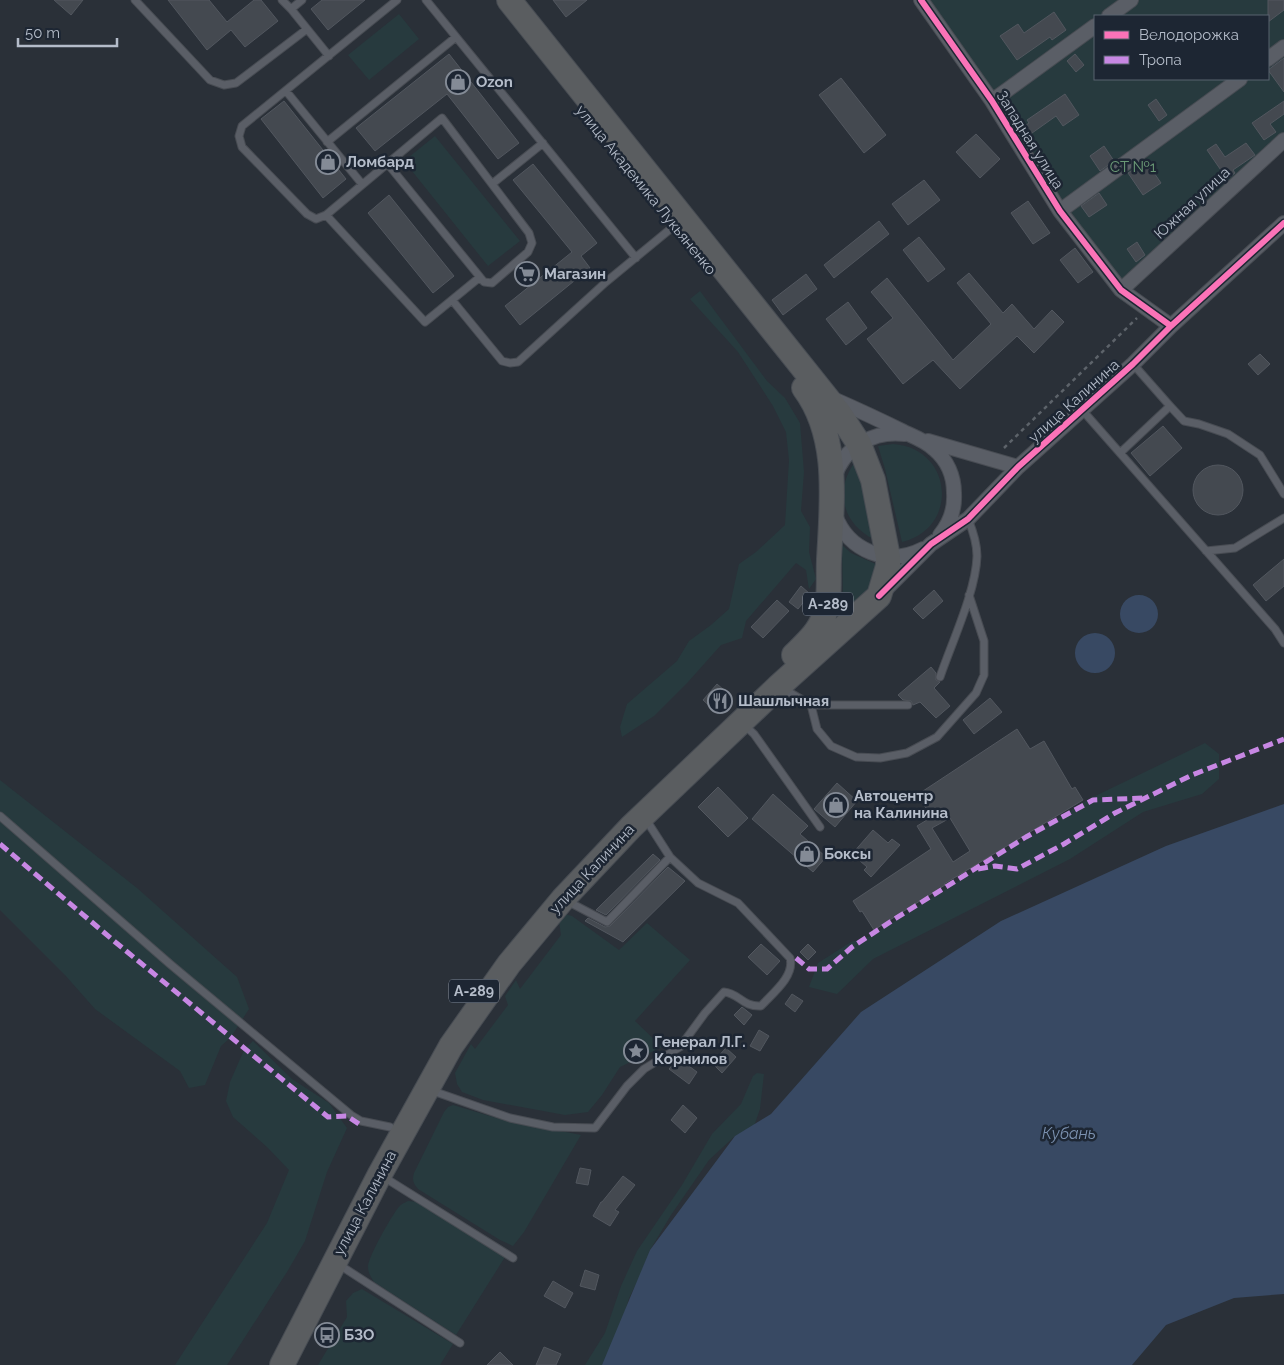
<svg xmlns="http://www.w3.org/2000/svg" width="1284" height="1365" viewBox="0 0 1284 1365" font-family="Raleway,sans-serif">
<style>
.green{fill:#273a3e;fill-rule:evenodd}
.water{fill:#384963}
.building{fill:#444950;stroke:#52575f;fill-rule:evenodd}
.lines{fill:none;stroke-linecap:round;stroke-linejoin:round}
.lane-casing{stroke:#484c53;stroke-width:9}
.street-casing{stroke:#484c53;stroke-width:16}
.highway-casing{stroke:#474c53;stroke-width:26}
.path{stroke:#5d636a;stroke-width:2.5;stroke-dasharray:4 4;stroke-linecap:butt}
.lane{stroke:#5a5e66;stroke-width:7}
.street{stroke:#5a5e66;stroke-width:14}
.highway{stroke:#5a5d60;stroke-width:24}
.quiet{stroke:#c787e3;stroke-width:5;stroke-dasharray:10 5;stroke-linecap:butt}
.cycleway-casing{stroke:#1d2633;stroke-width:9}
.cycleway{stroke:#fb73b8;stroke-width:6}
.labels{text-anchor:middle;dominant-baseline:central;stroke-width:5;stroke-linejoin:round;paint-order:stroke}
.shield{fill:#1d2633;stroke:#878f9c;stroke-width:1}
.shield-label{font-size:14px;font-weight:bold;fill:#b4bcc9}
.poi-label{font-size:15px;font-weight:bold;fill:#b4bcc9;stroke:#1d2633;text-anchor:start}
.street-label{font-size:15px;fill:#b4bcc9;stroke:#1d2633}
.park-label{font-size:15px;fill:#6b9a76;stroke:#1d2633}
.water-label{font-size:16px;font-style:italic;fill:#7c92b1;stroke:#1d2633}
</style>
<rect width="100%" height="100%" fill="#2a3038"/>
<path class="green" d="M 914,0 L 1284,0 L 1284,146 L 1121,301 L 1031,179 L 996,117 ZM 1095,16 L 1268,16 L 1268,79 L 1095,79 Z
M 399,14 L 419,39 L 369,80 L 348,55 Z
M 435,136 L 520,241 L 488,266 L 404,161 Z
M 700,291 L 767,381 L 785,398 L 800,423 L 804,472 L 801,511 L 810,527 L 809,552 L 816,579 L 809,589 L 806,570 L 796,563 L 746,621 L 742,638 L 721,645 L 688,682 L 654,716 L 622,737 L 620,727 L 627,704 L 677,661 L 689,641 L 711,625 L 729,609 L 739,564 L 756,552 L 785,525 L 789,460 L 786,432 L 773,406 L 738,352 L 690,299 Z
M 893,444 C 953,448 960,528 902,542 L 885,469 L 878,446 Z
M 858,458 L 873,539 C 840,521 834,487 858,458 Z
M 842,545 L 851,553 L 878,565 C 870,591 868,597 845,613 L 843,605 Z
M 1205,743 L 1219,754 L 1219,779 L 1202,794 L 1143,812 L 1070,859 L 873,959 L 837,994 L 809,987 L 818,963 L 851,942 L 871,936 L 1089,799 Z
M 0,780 L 137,888 L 237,977 L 249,1009 L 231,1037 L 221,1046 L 205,1085 L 189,1088 L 180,1071 L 95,1009 L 65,975 L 0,910 Z
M 565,914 L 572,916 L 619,950 L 647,923 L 690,960 L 635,1021 L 662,1047 L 620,1067 L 602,1095 L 588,1112 L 565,1115 L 483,1100 L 462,1092 L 457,1084 L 455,1073 L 471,1044 L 475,1049 L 508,1005 L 505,996 L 516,980 L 520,989 L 561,935 L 559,921 Z
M 253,1041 L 292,1079 L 329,1103 L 347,1128 L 327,1172 L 305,1241 L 287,1272 L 227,1365 L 175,1365 L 267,1223 L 289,1170 L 267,1147 L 233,1117 L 226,1101 L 230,1082 L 244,1050 Z
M 757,1073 L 764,1074 L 760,1109 L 753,1129 L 735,1136 L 709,1160 L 671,1215 L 650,1250 L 640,1276 L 629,1298 L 621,1325 L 602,1365 L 585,1365 L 605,1333 L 621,1286 L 637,1251 L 682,1185 L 712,1134 L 741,1104 L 753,1076 Z
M 453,1105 L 500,1119 L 581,1135 L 524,1232 L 513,1246 L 500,1240 L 418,1189 C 413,1183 412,1180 414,1173 L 444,1112 L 448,1107 Z
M 408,1201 L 418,1202 L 505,1257 L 456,1335 L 374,1282 C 371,1277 368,1273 368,1267 C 368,1257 391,1217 398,1208 C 401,1204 404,1203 408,1201 Z
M 362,1289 L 453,1344 L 440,1365 L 318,1365 L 347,1317 L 346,1301 L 353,1293 Z"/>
<path class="water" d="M1120 614a19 19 0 1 1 38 0a19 19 0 1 1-38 0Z
M1075 653a20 20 0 1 1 40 0a20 20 0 1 1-40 0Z
M 1284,804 L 1284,1294 L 1234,1298 L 1166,1325 L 1132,1365 L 602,1365 L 650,1250 L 735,1136 L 771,1114 L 861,1012 L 1001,921 L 1166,846 Z"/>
<path class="building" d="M 54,0 L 83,0 L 71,15 Z
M 168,0 L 209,0 L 227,22 L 254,0 L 261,0 L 278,21 L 245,47 L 231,30 L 207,50 Z
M 322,0 L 365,0 L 328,30 L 311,9 Z
M 553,0 L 587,0 L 566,17 Z
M 1268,0 L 1284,0 L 1284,10 L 1268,22 Z
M 1054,12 L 1066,30 L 1052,40 L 1050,37 L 1017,60 L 1000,36 L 1018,24 L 1024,33 Z
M 449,54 L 519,143 L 498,159 L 447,94 L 375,151 L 356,128 Z
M 1075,54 L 1084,65 L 1076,72 L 1067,61 Z
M 1284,58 L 1284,92 L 1268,70 Z
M 841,78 L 886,135 L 864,153 L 819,95 Z
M 1065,94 L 1079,115 L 1063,126 L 1056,116 L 1025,138 L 1020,129 L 1029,123 L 1027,120 Z
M 1156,99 L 1167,115 L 1159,121 L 1148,105 Z
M 284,101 L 346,179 L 323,198 L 261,119 Z
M 1284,101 L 1284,114 L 1270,124 L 1276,132 L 1264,140 L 1252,123 Z
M 976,134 L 1000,159 L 980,178 L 956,152 Z
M 1246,143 L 1255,155 L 1233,170 L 1235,173 L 1227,179 L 1207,150 L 1216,144 L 1225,157 Z
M 1104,146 L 1114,161 L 1100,171 L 1090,156 Z
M 1146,161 L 1161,183 L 1143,195 L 1128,173 Z
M 533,164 L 597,243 L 581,256 L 590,268 L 520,325 L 505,306 L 572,252 L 513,180 Z
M 924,180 L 940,200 L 908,225 L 892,204 Z
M 1099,193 L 1107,205 L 1089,217 L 1081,206 Z
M 389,195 L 454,276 L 433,293 L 368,213 Z
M 1028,201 L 1050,233 L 1033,244 L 1011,213 Z
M 879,221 L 889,234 L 834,278 L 824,265 Z
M 919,237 L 945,269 L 928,282 L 903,250 Z
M 1137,242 L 1145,255 L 1136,262 L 1127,249 Z
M 1075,248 L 1093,272 L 1078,283 L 1060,260 Z
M 969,273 L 1003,313 L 1012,304 L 1034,329 L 1052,310 L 1064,322 L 1034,353 L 1017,336 L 960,389 L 933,360 L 903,384 L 867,339 L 893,318 L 871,292 L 887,278 L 953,360 L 991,324 L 957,283 Z
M 806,274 L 817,289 L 783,315 L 772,300 Z
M 848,302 L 867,328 L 846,345 L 826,319 Z
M 1260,354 L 1270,364 L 1258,375 L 1248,364 Z
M 1163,426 L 1182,448 L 1150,476 L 1131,453 Z
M1193 490a25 25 0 1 1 50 0a25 25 0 1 1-50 0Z
M 1284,559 L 1284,586 L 1266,601 L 1253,585 Z
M 801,586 L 810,594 L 798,609 L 789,602 Z
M 934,590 L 943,601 L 923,619 L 913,609 Z
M 777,600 L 789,611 L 763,638 L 751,627 Z
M 931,667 L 936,673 L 936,680 L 940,682 L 934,688 L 950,706 L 936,718 L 920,702 L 913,705 L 911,701 L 903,700 L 898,695 Z
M 717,684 L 731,696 L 715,711 L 703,700 Z
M 990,698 L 1002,712 L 974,734 L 963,720 Z
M 1017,729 L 1030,749 L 1044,741 L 1072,789 L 1075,787 L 1083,800 L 944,884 L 945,885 L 874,930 L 862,911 L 860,912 L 853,901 L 931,849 L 917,826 L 932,817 L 917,795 ZM 950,818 L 970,851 L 953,862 L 932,828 Z
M 837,783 L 857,801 L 835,827 L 814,809 Z
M 718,787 L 748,818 L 728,837 L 698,807 Z
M 773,794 L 808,826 L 800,834 L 826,857 L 813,872 L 752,819 Z
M 873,830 L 888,843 L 892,839 L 900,845 L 871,877 L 864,870 L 867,867 L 852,854 Z
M 653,854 L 660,860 L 606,915 L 596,910 Z
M 668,867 L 685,881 L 623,942 L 585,921 L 588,918 L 605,927 L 610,926 Z
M 761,944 L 780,961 L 767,975 L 748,957 Z
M 808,944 L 816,952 L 808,960 L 800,952 Z
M 792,994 L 803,1001 L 795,1012 L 785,1004 Z
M 742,1007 L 752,1015 L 744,1025 L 734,1015 Z
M 759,1030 L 769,1036 L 760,1051 L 750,1046 Z
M 726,1048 L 736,1057 L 722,1073 L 712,1063 Z
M 678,1058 L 697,1072 L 689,1084 L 669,1069 Z
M 683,1105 L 697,1118 L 685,1133 L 671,1120 Z
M 580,1168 L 591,1170 L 588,1185 L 576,1183 Z
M 623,1176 L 635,1185 L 615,1210 L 619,1212 L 610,1226 L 593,1216 L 601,1202 L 602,1202 Z
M 585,1270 L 599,1275 L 595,1290 L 580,1286 Z
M 553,1281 L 573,1293 L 565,1308 L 544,1296 Z
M 544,1347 L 561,1354 L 556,1365 L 536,1365 Z
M 500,1352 L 513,1365 L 487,1365 Z"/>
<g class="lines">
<defs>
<path id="lane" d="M 135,0 L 210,80 L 224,85 L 236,83 L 307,29
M 282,0 L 291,9
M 302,0 L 291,9 L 329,56
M 426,0 L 636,258
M 286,91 L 362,184
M 327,142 L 456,37
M 387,163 L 484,282 L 492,283 L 528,252 L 532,243 L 529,233 L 442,118 L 326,215 L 316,219 L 307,214 L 242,147 L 239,136 L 242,126 L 397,0
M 492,184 L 543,143
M 326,215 L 425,322 L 480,277
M 452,300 L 502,361 L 510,363 L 518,362 L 606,282 L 674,226
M 1170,406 L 1184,421 L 1199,424 L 1228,434 L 1260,455 L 1284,494
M 1083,411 L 1275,629 L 1284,643
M 1120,453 L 1170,406 L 1133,364
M 1206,551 L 1235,548 L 1284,518
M 940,677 C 952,642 976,591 977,556 C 977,542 973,531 968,519
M 782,688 L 811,705 L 908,705
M 811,705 L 817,729 L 831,746 L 856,757 L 880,758 L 907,753 L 937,737 L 976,693 L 984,675 L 984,641 L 969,595
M 743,724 L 754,734 L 820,827
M 0,816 L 170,964 L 351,1115 L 361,1121 L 390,1127
M 567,901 L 607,922 L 670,857
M 430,1090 L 510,1118 L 553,1127 L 595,1128 L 627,1086 L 644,1069 L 680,1047 L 705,1013 L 724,992 C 739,993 742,1007 761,1006 C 773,993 795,976 790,958 L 738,903 L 698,883 L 670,857 L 645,818
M 382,1176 L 513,1258
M 338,1264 L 460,1343"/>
<path id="street" d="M 921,0 L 992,101 L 1060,211 L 1121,290 L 1171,326
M 1109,16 L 1131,0
M 1268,59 L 1284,47
M 992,101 L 1095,26
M 1060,211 L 1240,79
M 1121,290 L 1284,140
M 831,398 C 856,409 880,420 904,432 C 915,437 926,441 934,449 C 947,460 954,476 954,493 C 955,509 950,523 940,535
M 928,441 L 1018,467
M 834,478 C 844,447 873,430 905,434
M 835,515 C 848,551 888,567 923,549
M 883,592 L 931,544 L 968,519 L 1018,467 L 1133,364 L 1171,326 L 1284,223"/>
<path id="highway" d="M 794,655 C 806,643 819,632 824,616 C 831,595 828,580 829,559 C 832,502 840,436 804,388
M 282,1365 L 380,1174 L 451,1046 L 509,964 L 563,899 L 631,827 L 779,686 L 879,596 L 888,566 L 888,557 L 873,480 L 859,444 L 839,413 L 509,0"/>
</defs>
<use href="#lane" class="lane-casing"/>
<use href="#street" class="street-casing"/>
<use href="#highway" class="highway-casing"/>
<path class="path" d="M 1004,448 L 1137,318"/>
<use href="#lane" class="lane"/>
<use href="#street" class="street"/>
<use href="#highway" class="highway"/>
<path class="quiet" d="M 0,844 L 114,941 L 328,1117 L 347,1116 L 359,1124
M 978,869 L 995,866 L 1017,869 L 1064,844 L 1115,813 L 1192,775 L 1284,739
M 796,958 L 809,969 L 827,969 L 852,947 L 893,920 L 1026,837 L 1093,800 L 1144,798"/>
<defs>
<path id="cycleway" d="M 921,0 L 992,101 L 1060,211 L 1121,290 L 1171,326
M 879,596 L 931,544 L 968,519 L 1018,467 L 1133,364 L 1171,326 L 1284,223"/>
</defs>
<use href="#cycleway" class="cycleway-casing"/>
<use href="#cycleway" class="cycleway"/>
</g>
<defs>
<symbol id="shop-ring" viewBox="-11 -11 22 22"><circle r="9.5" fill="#1d2633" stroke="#848b96" stroke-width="1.5"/><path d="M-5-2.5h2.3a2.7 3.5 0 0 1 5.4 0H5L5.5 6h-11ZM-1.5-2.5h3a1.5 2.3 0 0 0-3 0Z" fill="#848b96"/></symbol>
<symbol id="supermarket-ring" viewBox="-11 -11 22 22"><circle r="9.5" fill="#1d2633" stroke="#848b96" stroke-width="1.5"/><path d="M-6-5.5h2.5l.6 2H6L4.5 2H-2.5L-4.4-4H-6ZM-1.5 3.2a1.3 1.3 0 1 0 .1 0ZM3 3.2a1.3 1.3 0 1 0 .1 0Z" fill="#848b96"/></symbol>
<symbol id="restaurant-ring" viewBox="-11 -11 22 22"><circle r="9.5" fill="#1d2633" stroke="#848b96" stroke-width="1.5"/><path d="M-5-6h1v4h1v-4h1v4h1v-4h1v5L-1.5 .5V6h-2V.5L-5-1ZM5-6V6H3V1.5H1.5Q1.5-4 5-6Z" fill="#848b96"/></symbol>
<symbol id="sight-ring" viewBox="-11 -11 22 22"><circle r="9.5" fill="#1d2633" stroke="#848b96" stroke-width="1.5"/><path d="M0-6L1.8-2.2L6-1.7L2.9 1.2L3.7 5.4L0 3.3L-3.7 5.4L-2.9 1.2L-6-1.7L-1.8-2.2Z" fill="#848b96"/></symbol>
<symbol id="bus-ring" viewBox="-11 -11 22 22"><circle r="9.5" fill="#1d2633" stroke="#848b96" stroke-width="1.5"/><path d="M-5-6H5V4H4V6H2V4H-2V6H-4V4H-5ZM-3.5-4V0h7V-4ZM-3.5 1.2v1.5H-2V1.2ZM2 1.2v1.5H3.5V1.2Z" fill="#848b96"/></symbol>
</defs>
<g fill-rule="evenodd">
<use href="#shop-ring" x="444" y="68" width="28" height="28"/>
<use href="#shop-ring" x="314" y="148" width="28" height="28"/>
<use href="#supermarket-ring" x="513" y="260" width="28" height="28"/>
<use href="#restaurant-ring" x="706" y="687" width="28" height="28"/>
<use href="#shop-ring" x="822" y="791" width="28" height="28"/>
<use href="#shop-ring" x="793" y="840" width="28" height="28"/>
<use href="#sight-ring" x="622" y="1037" width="28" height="28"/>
<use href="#bus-ring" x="313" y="1321" width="28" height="28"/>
</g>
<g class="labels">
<g class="shield">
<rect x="803" y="592.5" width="50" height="23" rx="4"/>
<rect x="449" y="979.5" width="50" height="23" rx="4"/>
</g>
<g class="shield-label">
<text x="828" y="604">А-289</text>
<text x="474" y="991">А-289</text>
</g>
<g class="poi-label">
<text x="476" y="82">Ozon</text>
<text x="346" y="162">Ломбард</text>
<text x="544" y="274">Магазин</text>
<text x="738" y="701">Шашлычная</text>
<text x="854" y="796">Автоцентр<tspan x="854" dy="17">на Калинина</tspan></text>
<text x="824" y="854">Боксы</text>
<text x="654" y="1042">Генерал Л.Г.<tspan x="654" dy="17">Корнилов</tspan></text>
<text x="344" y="1335">БЗО</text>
</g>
<g class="street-label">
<text transform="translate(1030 140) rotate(58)">Западная улица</text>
<text transform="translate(646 190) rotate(51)">улица Академика Лукьяненко</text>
<text transform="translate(1192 203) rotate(-43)">Южная улица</text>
<text transform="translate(1074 401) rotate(-42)">улица Калинина</text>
<text transform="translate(592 869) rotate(-47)">улица Калинина</text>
<text transform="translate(365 1203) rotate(-62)">улица Калинина</text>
</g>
<g class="park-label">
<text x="1133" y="167">СТ №1</text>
</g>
<g class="water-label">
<text x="1069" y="1133">Кубань</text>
</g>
</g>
<rect x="1094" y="15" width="175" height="65" fill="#1d2633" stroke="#59626f"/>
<rect x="1104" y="31" width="25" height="8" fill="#fb73b8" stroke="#59626f"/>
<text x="1139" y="40" font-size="15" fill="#b4bcc9">Велодорожка</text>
<rect x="1104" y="56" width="25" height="8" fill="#c787e3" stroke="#59626f"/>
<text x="1139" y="65" font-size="15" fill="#b4bcc9">Тропа</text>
<path d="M18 38v8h99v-8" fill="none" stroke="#b4bcc9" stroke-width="2.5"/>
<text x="25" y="38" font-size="15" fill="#b4bcc9" stroke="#1d2633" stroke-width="4" paint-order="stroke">50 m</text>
</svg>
